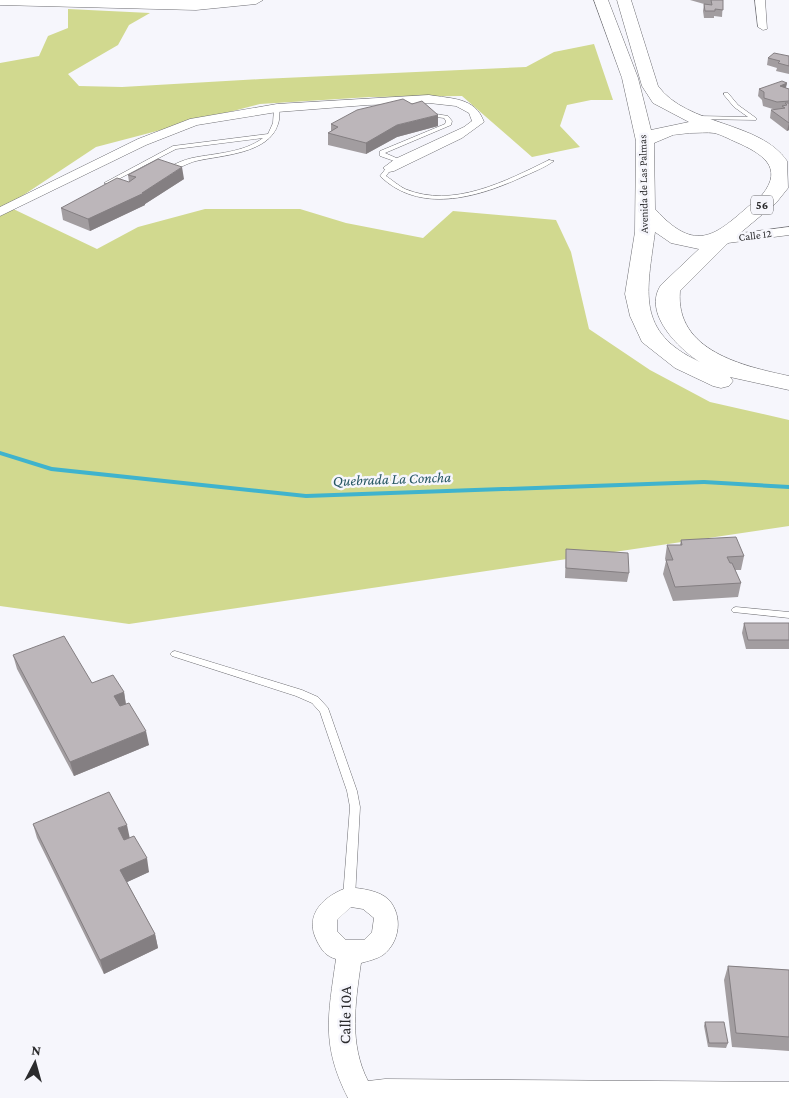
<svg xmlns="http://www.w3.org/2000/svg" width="789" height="1098" viewBox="0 0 789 1098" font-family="'Crimson Pro',serif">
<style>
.green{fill:#d1d98f}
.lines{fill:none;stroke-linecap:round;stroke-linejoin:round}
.stream{fill:#3fb3cd;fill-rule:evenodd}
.lane-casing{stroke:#6e6e73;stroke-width:1}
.street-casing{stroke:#6e6e73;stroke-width:1}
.primary-casing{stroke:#6e6e73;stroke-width:1}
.lane{fill:#fff;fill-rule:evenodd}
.street{fill:#fff;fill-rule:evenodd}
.primary{fill:#fff;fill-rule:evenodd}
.wall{fill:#a29da0}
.shaded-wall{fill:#847f82}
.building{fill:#bcb6ba;stroke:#847f82}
.labels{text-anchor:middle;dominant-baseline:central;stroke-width:5;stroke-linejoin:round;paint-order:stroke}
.far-street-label{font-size:11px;fill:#2b2b2d;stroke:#f6f6fc}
.shield{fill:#f6f6fc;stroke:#68686b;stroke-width:1}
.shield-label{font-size:12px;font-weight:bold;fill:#2b2b2d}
.water-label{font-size:15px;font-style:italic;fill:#275763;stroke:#f6f6fc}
.near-street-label{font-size:16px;fill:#2b2b2d;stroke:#f6f6fc}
</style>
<rect width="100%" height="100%" fill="#f6f6fc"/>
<path class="green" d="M 68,9 L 150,13 L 129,25 L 118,45 L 68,74 L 79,86 L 122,87 L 261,79 L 526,67 L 554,52 L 594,44 L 613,100 L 591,100 L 567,105 L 560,126 L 580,147 L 532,157 L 462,96 L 370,97 L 260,104 L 96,147 L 7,206 L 97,249 L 138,227 L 205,209 L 300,209 L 346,223 L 423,238 L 453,211 L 556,220 L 571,252 L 589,329 L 650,370 L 710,402 L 789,420 L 789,526 L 129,624 L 0,606 L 0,63 L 39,56 L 48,36 L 68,28 Z"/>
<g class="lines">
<path class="stream" d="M 0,451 L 52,467 L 306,494 L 704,480 L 789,485 L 789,489 L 704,484 L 306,498 L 51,471 L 0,455 Z"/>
<defs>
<path id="lane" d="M 724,93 L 728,93 L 738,105 L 756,118 L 756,120 L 696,119 L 696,117 L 698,116 L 748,117 L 734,107 L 724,95 Z
M 277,106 L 280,108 C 279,113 280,119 278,124 C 269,154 222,155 196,161 C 187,163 176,171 167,170 L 167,168 C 175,164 183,160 192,158 C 216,153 243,153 263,138 L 176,149 L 109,184 L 104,183 L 173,146 L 268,134 L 273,123 L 274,108 Z
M 430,113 L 448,116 L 452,121 L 451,125 L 385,153 L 401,160 L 401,162 L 397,162 L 380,156 L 380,151 L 445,124 L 446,121 L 444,118 L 428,116 L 428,114 Z
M 549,160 L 554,161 C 544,168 531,173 520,178 C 476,198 419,214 380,176 L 387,167 L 391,167 L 392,168 L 386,176 C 392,180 399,186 405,189 C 453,209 506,181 549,160 Z
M 736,607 L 789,612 L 789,618 L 733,612 L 731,610 L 733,608 Z
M 175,651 L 302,690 L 318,697 L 328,708 L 357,791 L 360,807 L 355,897 L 353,900 L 349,902 L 345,900 L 343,897 L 350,807 L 347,791 L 320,712 L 312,703 L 296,696 L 172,656 L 170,654 L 172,652 Z"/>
<path id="street" d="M 755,0 L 765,0 L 767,29 L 763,30 L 758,27 Z
M 429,95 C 452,99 475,97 484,122 L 462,138 L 394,171 L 389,172 L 383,168 L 395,159 L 464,127 L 472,121 L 469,113 L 456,106 L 429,103 L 367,105 L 277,112 L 197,125 L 146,145 L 0,216 L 0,207 L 138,139 L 190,119 L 277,104 Z
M 789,227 L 789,235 L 720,244 L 713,240 L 720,236 Z
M 349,887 C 362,889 379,890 389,900 C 403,916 400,942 383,955 C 377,959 368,961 361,963 C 355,1004 349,1044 368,1081 L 385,1079 L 789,1082 L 789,1098 L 348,1098 C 321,1045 328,1016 336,959 C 326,956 322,951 317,941 C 303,914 325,895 349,887 ZM 351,907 L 363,909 L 374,918 L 372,932 L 364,940 L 346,940 L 337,931 L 337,920 Z"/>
<path id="primary" d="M 0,0 L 263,0 L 256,4 L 196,10 L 0,5 Z
M 594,0 L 608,0 L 638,78 L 651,130 L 689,122 L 653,103 L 642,86 L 617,0 L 631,0 L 658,86 C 687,126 760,121 787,161 L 788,188 L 776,203 L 727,244 L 680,291 C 675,351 743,366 789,376 L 789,390 L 730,377 L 733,381 L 729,386 L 721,388 L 713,386 L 675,368 L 642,342 L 630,316 L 625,294 L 635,232 L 636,141 L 622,78 ZM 690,133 C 698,133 707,132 714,133 C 720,134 729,139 736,142 C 761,153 785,167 762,195 C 720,229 701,260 655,209 L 654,143 L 673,135 ZM 655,232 L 671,243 L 699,249 L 661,285 C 642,313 679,349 700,362 C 635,332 647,292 655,232 Z"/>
</defs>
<use href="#lane" class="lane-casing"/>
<use href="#street" class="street-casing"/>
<use href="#primary" class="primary-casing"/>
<use href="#lane" class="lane"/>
<use href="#street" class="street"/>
<use href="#primary" class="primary"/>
</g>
<path class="wall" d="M 690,0 L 723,0 L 722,17 L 714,16 L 714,18 L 704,18 L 703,11 L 704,4 Z
M 789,56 L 789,74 L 776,71 L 777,68 L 767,65 L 768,58 Z
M 787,83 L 786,88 L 789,89 L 789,130 L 787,131 L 770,118 L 771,110 L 776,110 L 763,106 L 762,100 L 758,96 L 759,89 Z
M 331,124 L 438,126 L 397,137 L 366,154 L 328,145 L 328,133 L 331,131 Z
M 128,175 L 184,179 L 145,204 L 145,205 L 90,231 L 63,220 L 61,208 L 129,182 Z
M 681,540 L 744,556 L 741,570 L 735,570 L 741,583 L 738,597 L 673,601 L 663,574 L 666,561 L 665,559 L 667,545 L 680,545 Z
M 566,549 L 629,573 L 627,582 L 565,578 Z
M 744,623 L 789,623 L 789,649 L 746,649 L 742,633 Z
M 13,655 L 92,683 L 124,692 L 126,704 L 149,745 L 74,776 L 17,669 Z
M 33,824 L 130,838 L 149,872 L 127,882 L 155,934 L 158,948 L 104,974 L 37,838 Z
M 728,966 L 789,970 L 789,1051 L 732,1047 L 724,980 Z
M 705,1022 L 728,1043 L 726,1048 L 708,1047 L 704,1026 Z"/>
<path class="shaded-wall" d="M 787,83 L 785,90 L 780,86 Z
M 438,115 L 438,126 L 397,137 L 366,154 L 366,143 L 397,125 Z
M 789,123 L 789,130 L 787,131 Z
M 182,167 L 184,179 L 145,204 L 145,205 L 90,231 L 88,219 L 142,193 Z
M 124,692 L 126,706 L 116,710 L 114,696 Z
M 146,731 L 149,745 L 74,776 L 70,762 Z
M 127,825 L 130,839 L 121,843 L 118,828 Z
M 147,858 L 149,872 L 123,884 L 120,870 Z
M 155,934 L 158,948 L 104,974 L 100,960 Z"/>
<path class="building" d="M 711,0 L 723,0 L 723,10 L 715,9 L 715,11 L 705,11 L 704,4 L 712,5 Z
M 774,53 L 789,56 L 789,66 L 778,63 L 780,61 L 768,58 Z
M 782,81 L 787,83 L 780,86 L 789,89 L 789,101 L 777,102 L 764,98 L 764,92 L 759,89 Z
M 403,99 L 412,104 L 422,101 L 438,115 L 397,125 L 366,143 L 328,133 L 338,127 L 331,124 L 357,110 Z
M 785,103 L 789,103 L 789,123 L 771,110 L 785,108 L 782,106 L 787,105 Z
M 158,159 L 182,167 L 142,193 L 144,193 L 88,219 L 61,208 L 117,178 L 129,182 L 136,177 L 128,175 Z
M 736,537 L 744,556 L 727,557 L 730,563 L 732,563 L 741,583 L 675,587 L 666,560 L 673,560 L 667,545 L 682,545 L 681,540 Z
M 566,549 L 628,553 L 629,573 L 566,568 Z
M 744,623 L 789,623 L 789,640 L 748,640 Z
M 64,636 L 92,683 L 113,675 L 124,692 L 114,696 L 120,706 L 129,703 L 146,731 L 70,762 L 13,655 Z
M 109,792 L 127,825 L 118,828 L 124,840 L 134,836 L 147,858 L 120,870 L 155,934 L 100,960 L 33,824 Z
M 728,966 L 789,970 L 789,1037 L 736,1033 Z
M 705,1022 L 724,1022 L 728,1043 L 709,1043 Z"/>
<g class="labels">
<g class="far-street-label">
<text transform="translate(643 184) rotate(-91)">Avenida de Las Palmas</text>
<text transform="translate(755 235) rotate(-7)">Calle 12</text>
</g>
<rect class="shield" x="751" y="195.5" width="22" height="19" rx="4"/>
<g class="shield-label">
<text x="762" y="205">56</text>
</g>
<g class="water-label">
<text transform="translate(392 479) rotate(-2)">Quebrada La Concha</text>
</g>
<g class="near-street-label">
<text transform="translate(345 1015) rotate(-89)">Calle 10A</text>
</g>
</g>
<g transform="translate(35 1063) rotate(6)" stroke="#f6f6fc" stroke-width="4" paint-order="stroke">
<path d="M0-4L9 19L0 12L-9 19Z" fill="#2b2b2d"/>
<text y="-8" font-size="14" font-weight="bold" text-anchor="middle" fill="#2b2b2d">N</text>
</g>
</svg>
